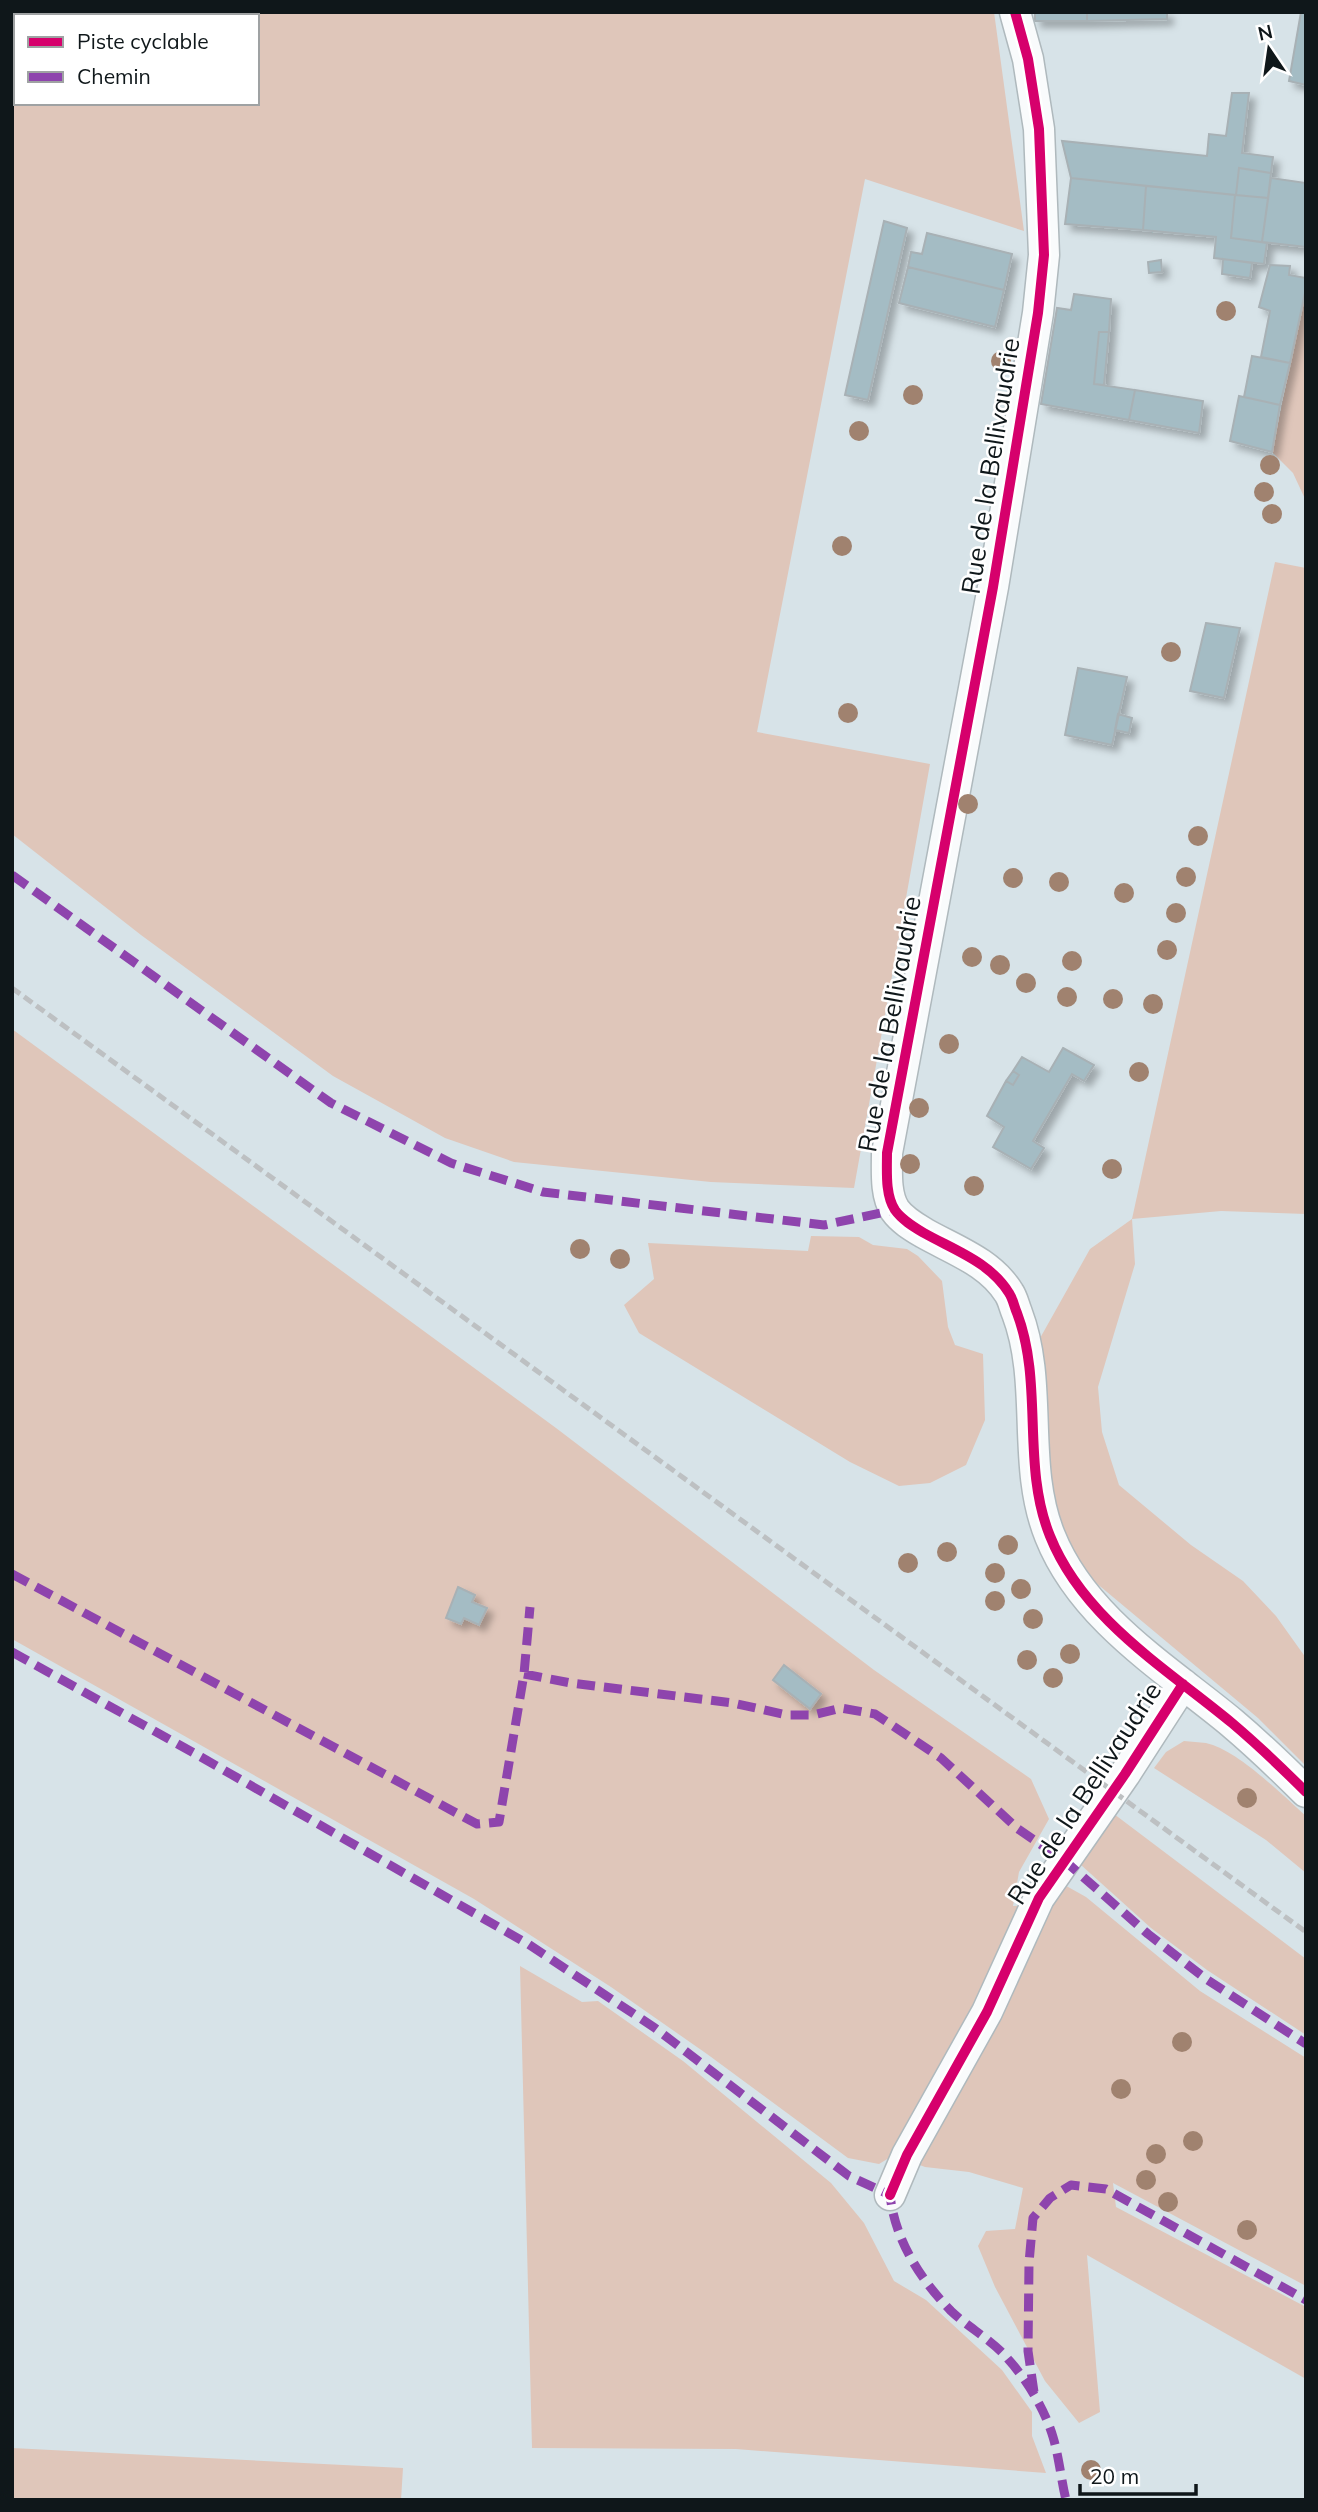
<svg xmlns="http://www.w3.org/2000/svg" width="1318" height="2512" viewBox="0 0 1318 2512" font-family="Mulish,sans-serif">
<style>
.green{fill:#dfc6ba;fill-rule:evenodd}
.building{fill:#a4bcc4;stroke:#a8b1b5;stroke-width:2;filter:url(#shadow)}
.lines{fill:none;stroke-linecap:round;stroke-linejoin:round}
.street-casing{stroke:#afb9bd;stroke-width:33}
.street{stroke:#f9fbfc;stroke-width:30}
.rail{stroke:#bdc0c2;stroke-width:5;stroke-dasharray:10 5;stroke-linecap:butt}
.quiet{stroke:#8e44ad;stroke-width:9;stroke-dasharray:18 9;stroke-linecap:butt}
.cycleway-casing{stroke:#fff;stroke-width:15}
.cycleway{stroke:#d6006c;stroke-width:10}
.tree{fill:#a0826f}
.labels{text-anchor:middle;dominant-baseline:central;stroke-width:5;stroke-linejoin:round;paint-order:stroke}
.street-label{font-size:26px;fill:#0f171a;stroke:#fff}
</style>
<defs>
<filter id="shadow"><feDropShadow dx="6" dy="6" stdDeviation="3.5" flood-color="#0004"/></filter>
</defs>
<rect width="100%" height="100%" fill="#d7e3e8"/>
<path class="green" d="M 12,12 L 994,12 L 1024,231 L 865,179 L 757,732 L 930,764 L 854,1188 L 711,1182 L 514,1162 L 445,1138 L 333,1076 L 141,935 L 12,834 ZM 16,16 L 257,16 L 257,103 L 16,103 Z
M 1306,288 L 1306,501 L 1293,473 L 1272,452 Z
M 1275,562 L 1306,568 L 1306,1214 L 1221,1211 L 1132,1219 L 1135,1264 L 1098,1387 L 1102,1432 L 1119,1485 L 1191,1545 L 1243,1581 L 1276,1616 L 1306,1658 L 1306,1766 L 1258,1718 L 1083,1572 L 1047,1499 L 1039,1340 L 1090,1249 L 1132,1219 Z
M 12,1029 L 556,1428 L 874,1670 L 1031,1779 L 1049,1819 L 1019,1872 L 1013,1906 L 1045,1905 L 1061,1883 L 1086,1897 L 1200,1991 L 1306,2058 L 1306,2286 L 1113,2183 L 1116,2207 L 1306,2307 L 1306,2379 L 1087,2255 L 1100,2412 L 1079,2423 L 1045,2381 L 995,2287 L 978,2246 L 986,2231 L 1015,2229 L 1023,2188 L 969,2172 L 925,2167 L 894,2155 L 879,2164 L 848,2158 L 707,2054 L 611,1987 L 474,1899 L 12,1639 Z
M 811,1236 L 859,1237 L 873,1245 L 907,1249 L 918,1256 L 942,1281 L 948,1327 L 955,1345 L 983,1354 L 985,1420 L 966,1465 L 930,1483 L 899,1486 L 850,1462 L 639,1333 L 624,1305 L 654,1279 L 648,1243 L 808,1251 Z
M 1184,1741 C 1191,1742 1199,1742 1206,1743 C 1238,1750 1282,1795 1306,1816 L 1306,1873 L 1266,1840 L 1154,1768 L 1166,1752 Z
M 1114,1814 L 1306,1959 L 1306,2035 L 1207,1970 L 1151,1928 L 1081,1865 Z
M 520,1966 L 582,2002 L 598,2001 L 683,2061 L 831,2183 L 864,2223 L 894,2281 L 926,2300 L 1002,2370 L 1032,2412 L 1032,2436 L 1046,2473 L 736,2449 L 532,2448 Z
M 12,2448 L 403,2468 L 401,2500 L 12,2500 Z"/>
<path class="building" d="M 1035,12 L 1087,12 L 1087,21 L 1035,21 Z
M 1087,12 L 1167,12 L 1167,19 L 1087,21 Z
M 1301,12 L 1306,12 L 1306,85 L 1289,81 Z
M 1232,93 L 1249,93 L 1242,153 L 1273,157 L 1271,173 L 1239,168 L 1236,195 L 1071,178 L 1062,141 L 1207,156 L 1209,134 L 1226,136 Z
M 1239,168 L 1271,173 L 1268,198 L 1236,195 Z
M 1071,178 L 1146,186 L 1143,230 L 1065,224 Z
M 1271,178 L 1306,183 L 1306,247 L 1262,242 Z
M 1146,186 L 1235,195 L 1231,238 L 1267,243 L 1264,264 L 1214,258 L 1216,237 L 1143,230 Z
M 1235,195 L 1268,198 L 1262,242 L 1231,238 Z
M 884,221 L 907,228 L 868,400 L 845,395 Z
M 927,233 L 1012,254 L 1004,290 L 908,267 L 911,252 L 922,254 Z
M 1223,259 L 1252,263 L 1250,278 L 1222,274 Z
M 1161,260 L 1162,272 L 1149,273 L 1148,262 Z
M 1270,265 L 1290,266 L 1289,275 L 1306,278 L 1306,288 L 1290,363 L 1261,357 L 1270,311 L 1259,307 Z
M 908,267 L 1004,290 L 995,327 L 899,303 Z
M 1074,294 L 1111,299 L 1109,332 L 1099,332 L 1094,384 L 1135,390 L 1129,420 L 1041,404 L 1057,308 L 1071,310 Z
M 1099,332 L 1109,332 L 1104,385 L 1094,384 Z
M 1252,356 L 1290,363 L 1280,405 L 1244,397 Z
M 1135,390 L 1203,401 L 1199,433 L 1129,420 Z
M 1239,396 L 1280,405 L 1272,452 L 1230,441 Z
M 1206,623 L 1240,628 L 1224,698 L 1190,691 Z
M 1078,668 L 1127,677 L 1112,745 L 1065,735 Z
M 1118,714 L 1132,718 L 1129,733 L 1115,730 Z
M 1063,1048 L 1094,1065 L 1084,1081 L 1072,1074 L 1033,1141 L 1044,1148 L 1031,1169 L 993,1147 L 1004,1127 L 987,1116 L 1006,1081 L 1013,1085 L 1019,1075 L 1013,1071 L 1022,1057 L 1049,1072 Z
M 1013,1071 L 1019,1075 L 1013,1085 L 1006,1081 Z
M 458,1587 L 475,1595 L 472,1602 L 487,1608 L 479,1625 L 464,1618 L 461,1624 L 446,1618 Z
M 784,1665 L 821,1694 L 810,1709 L 773,1680 Z"/>
<g class="lines">
<defs>
<path id="street" d="M 1015,12 L 1028,59 L 1039,129 L 1044,255 L 1038,313 L 993,587 L 887,1153 C 887,1171 885,1195 895,1210 C 902,1220 914,1227 924,1233 C 954,1250 990,1262 1009,1293 C 1013,1299 1014,1306 1017,1313 C 1044,1384 1021,1465 1050,1536 C 1083,1619 1167,1669 1232,1723 C 1258,1745 1282,1768 1306,1792
M 890,2195 L 907,2155 L 987,2012 L 1039,1898 L 1125,1774 L 1183,1684"/>
</defs>
<use href="#street" class="street-casing"/>
<use href="#street" class="street"/>
<path class="rail" d="M 12,988 L 1306,1932"/>
<path class="quiet" d="M 12,875 L 331,1103 L 451,1163 L 543,1192 L 824,1225 L 895,1210
M 12,1574 L 477,1824 L 499,1822 L 524,1674 L 530,1607
M 12,1652 L 201,1757 L 528,1944 L 655,2028 L 849,2176 L 890,2195 C 895,2240 920,2279 951,2311 C 969,2328 992,2340 1008,2359 C 1027,2380 1045,2410 1053,2437 C 1059,2457 1061,2479 1066,2500
M 524,1674 L 571,1683 L 733,1703 L 787,1715 L 813,1715 L 841,1708 L 875,1714 L 941,1758 L 1018,1829 L 1065,1861 L 1148,1934 L 1206,1979 L 1306,2044
M 1034,2392 L 1028,2351 L 1029,2263 L 1033,2218 L 1050,2198 L 1071,2185 L 1106,2189 L 1306,2300"/>
<defs>
<path id="cycleway" d="M 1015,12 L 1028,59 L 1039,129 L 1044,255 L 1038,313 L 993,587 L 887,1153 C 887,1171 885,1195 895,1210 C 902,1220 914,1227 924,1233 C 954,1250 990,1262 1009,1293 C 1013,1299 1014,1306 1017,1313 C 1044,1384 1021,1465 1050,1536 C 1083,1619 1167,1669 1232,1723 C 1258,1745 1282,1768 1306,1792
M 890,2195 L 907,2155 L 987,2012 L 1039,1898 L 1125,1774 L 1183,1684"/>
</defs>
<use href="#cycleway" class="cycleway-casing"/>
<use href="#cycleway" class="cycleway"/>
</g>
<g class="tree">
<circle cx="1226" cy="311" r="10"/>
<circle cx="1001" cy="361" r="10"/>
<circle cx="913" cy="395" r="10"/>
<circle cx="859" cy="431" r="10"/>
<circle cx="1270" cy="465" r="10"/>
<circle cx="1264" cy="492" r="10"/>
<circle cx="1272" cy="514" r="10"/>
<circle cx="842" cy="546" r="10"/>
<circle cx="1171" cy="652" r="10"/>
<circle cx="848" cy="713" r="10"/>
<circle cx="968" cy="804" r="10"/>
<circle cx="1198" cy="836" r="10"/>
<circle cx="1186" cy="877" r="10"/>
<circle cx="1013" cy="878" r="10"/>
<circle cx="1059" cy="882" r="10"/>
<circle cx="1124" cy="893" r="10"/>
<circle cx="1176" cy="913" r="10"/>
<circle cx="1167" cy="950" r="10"/>
<circle cx="972" cy="957" r="10"/>
<circle cx="1072" cy="961" r="10"/>
<circle cx="1000" cy="965" r="10"/>
<circle cx="1026" cy="983" r="10"/>
<circle cx="1067" cy="997" r="10"/>
<circle cx="1113" cy="999" r="10"/>
<circle cx="1153" cy="1004" r="10"/>
<circle cx="949" cy="1044" r="10"/>
<circle cx="1139" cy="1072" r="10"/>
<circle cx="919" cy="1108" r="10"/>
<circle cx="910" cy="1164" r="10"/>
<circle cx="1112" cy="1169" r="10"/>
<circle cx="974" cy="1186" r="10"/>
<circle cx="580" cy="1249" r="10"/>
<circle cx="620" cy="1259" r="10"/>
<circle cx="1008" cy="1545" r="10"/>
<circle cx="947" cy="1552" r="10"/>
<circle cx="908" cy="1563" r="10"/>
<circle cx="995" cy="1573" r="10"/>
<circle cx="1021" cy="1589" r="10"/>
<circle cx="995" cy="1601" r="10"/>
<circle cx="1033" cy="1619" r="10"/>
<circle cx="1070" cy="1654" r="10"/>
<circle cx="1027" cy="1660" r="10"/>
<circle cx="1053" cy="1678" r="10"/>
<circle cx="1247" cy="1798" r="10"/>
<circle cx="1182" cy="2042" r="10"/>
<circle cx="1121" cy="2089" r="10"/>
<circle cx="1193" cy="2141" r="10"/>
<circle cx="1156" cy="2154" r="10"/>
<circle cx="1146" cy="2180" r="10"/>
<circle cx="1168" cy="2202" r="10"/>
<circle cx="1247" cy="2230" r="10"/>
<circle cx="1091" cy="2470" r="10"/>
</g>
<g class="labels">
<g class="street-label">
<text transform="translate(990 466) rotate(-81)">Rue de la Bellivaudrie</text>
<text transform="translate(889 1024) rotate(-80)">Rue de la Bellivaudrie</text>
<text transform="translate(1084 1793) rotate(-57)">Rue de la Bellivaudrie</text>
</g>
</g>
<rect width="1318" height="2512" fill="none" stroke="#0f171a" stroke-width="28"/>
<rect x="14" y="14" width="245" height="91" fill="#ffffff" stroke="#9fa2a3" stroke-width="2"/>
<rect x="28" y="37" width="35" height="10" fill="#d6006c" stroke="#9fa2a3" stroke-width="2"/>
<text x="77" y="49" font-size="21" fill="#0f171a">Piste cyclable</text>
<rect x="28" y="72" width="35" height="10" fill="#8e44ad" stroke="#9fa2a3" stroke-width="2"/>
<text x="77" y="84" font-size="21" fill="#0f171a">Chemin</text>
<g transform="translate(1269 49) rotate(347)" stroke="#ffffff" stroke-width="5" paint-order="stroke">
<path d="M0-5L12 26L0 18L-12 26Z" fill="#0f171a"/>
<text y="-10" font-size="19" font-weight="bold" text-anchor="middle" fill="#0f171a">N</text>
</g>
<path d="M1080 2484v10h116v-10" fill="none" stroke="#0f171a" stroke-width="3.5"/>
<text x="1090" y="2484" font-size="21" fill="#0f171a" stroke="#ffffff" stroke-width="5" paint-order="stroke">20 m</text>
</svg>
